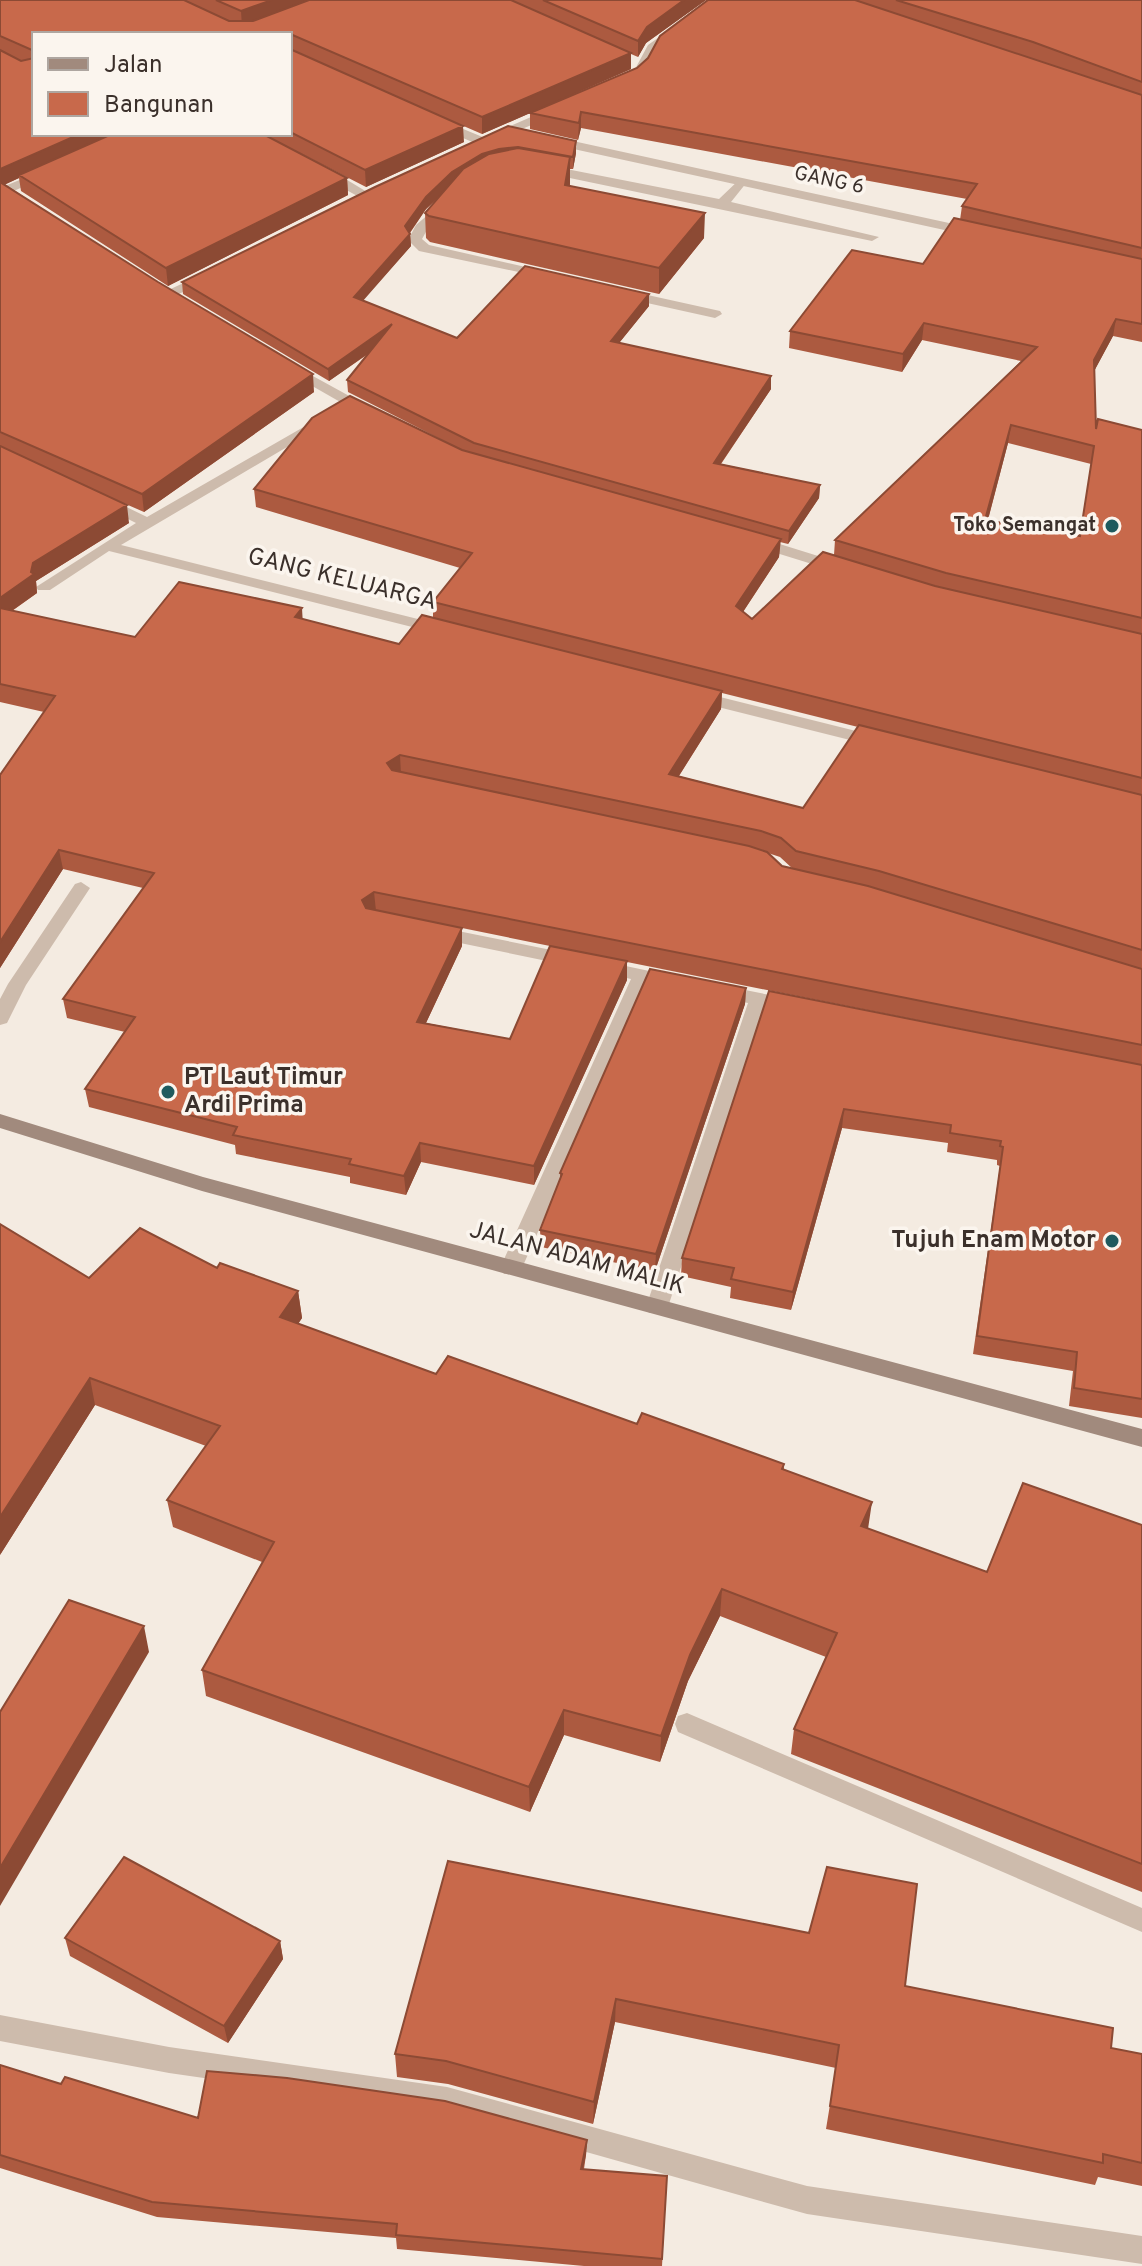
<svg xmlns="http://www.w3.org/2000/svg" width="1142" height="2266" viewBox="0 0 1142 2266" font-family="Overpass,sans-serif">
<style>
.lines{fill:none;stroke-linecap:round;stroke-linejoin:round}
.lane{fill:#cdbbac;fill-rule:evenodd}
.street{fill:#cdbbac;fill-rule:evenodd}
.secondary{fill:#a18a7d;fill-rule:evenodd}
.wall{fill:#ac5a40;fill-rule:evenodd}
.shaded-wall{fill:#8c4a34}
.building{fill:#c8694b;stroke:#8c4a34;stroke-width:2;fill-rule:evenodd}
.poi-dot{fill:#1f5a5e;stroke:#fbf5ee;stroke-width:3}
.labels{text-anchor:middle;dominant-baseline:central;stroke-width:7;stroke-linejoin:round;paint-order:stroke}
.far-street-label{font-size:20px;fill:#3b302b;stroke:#fbf5ee}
.far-poi-label{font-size:20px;font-weight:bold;fill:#3b302b;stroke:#fbf5ee;text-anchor:end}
.street-label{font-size:24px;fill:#3b302b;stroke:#fbf5ee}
.poi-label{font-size:24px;font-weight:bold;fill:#3b302b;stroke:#fbf5ee;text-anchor:start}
</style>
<rect width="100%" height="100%" fill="#f4ebe1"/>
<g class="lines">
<path class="lane" d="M 546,165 L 719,199 L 741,178 L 747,182 L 731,202 L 879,237 L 872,241 L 541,172 L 541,166 Z
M 444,201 L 451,205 L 427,230 L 422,239 L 429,245 L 552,273 L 552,279 L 419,251 L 408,240 L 416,225 Z
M 625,290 L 720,311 L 722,314 L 715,318 L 620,297 L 620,291 Z
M 81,882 L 90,888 L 26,985 L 7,1023 L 0,1025 L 0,999 L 8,984 L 75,884 Z
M 687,1713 L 1142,1908 L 1142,1932 L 678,1732 L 675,1724 L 678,1716 Z"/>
<path class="street" d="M 711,0 L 724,0 C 705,19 675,30 657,50 C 646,63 646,85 624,83 L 622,80 L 634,71 L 648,45 Z
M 554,107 L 560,111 L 558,114 L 495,140 L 485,137 Z
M 439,119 L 485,138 L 487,141 L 477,144 L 435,126 L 433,123 Z
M 550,136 L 972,228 L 979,232 L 972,236 L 546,143 L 546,137 Z
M 319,169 L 329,169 L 372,195 L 361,198 L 319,175 Z
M 39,172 L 50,175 L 0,197 L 0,188 Z
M 207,272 L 214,276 L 212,279 L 172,297 L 160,294 Z
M 291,364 L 373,409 L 375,412 L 368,416 L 363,415 L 286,371 L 284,368 Z
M 321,417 L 326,418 L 326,424 L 121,545 L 446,626 L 446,632 L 440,634 L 109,551 L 50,590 L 38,590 L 36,587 L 136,523 L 98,504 L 98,498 L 108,498 L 147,517 Z
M 757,537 L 847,565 L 849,568 L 841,573 L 751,545 L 751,539 Z
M 696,691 L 884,738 L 887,742 L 878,747 L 690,700 L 688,696 L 690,692 Z
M 438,927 L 571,954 L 580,960 L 571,966 L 431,937 L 429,933 Z
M 602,961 L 673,976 L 682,982 L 673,988 L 648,983 L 522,1268 L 518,1274 L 504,1274 L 500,1268 L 631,979 L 595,971 L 593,967 Z
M 720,985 L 790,999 L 800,1006 L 790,1013 L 766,1007 L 668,1307 L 665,1313 L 649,1313 L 646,1307 L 748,1003 L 713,996 L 711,991 L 713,986 Z
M 0,2015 L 169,2047 L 447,2087 L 807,2186 L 1142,2236 L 1142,2264 L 807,2214 L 447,2113 L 169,2073 L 0,2041 Z"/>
<path class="secondary" d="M 0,1114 L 203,1177 L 1142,1429 L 1142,1447 L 202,1191 L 0,1128 Z"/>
</g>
<path class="wall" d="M 0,0 L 706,0 L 646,43 L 638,57 L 631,54 L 631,69 L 542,108 L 637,68 L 708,0 L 1142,0 L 1142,342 L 1113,336 L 1094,371 L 1096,429 L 1142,430 L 1142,1065 L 627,962 L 627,980 L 534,1185 L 421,1162 L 406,1195 L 350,1183 L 350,1177 L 236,1154 L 235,1145 L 89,1107 L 85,1089 L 125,1032 L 67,1018 L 63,999 L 143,888 L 63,869 L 0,968 L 0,775 L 44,712 L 0,702 ZM 34,34 L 290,34 L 290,134 L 34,134 ZM 422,108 L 482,134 L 530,113 L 530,129 L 578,140 L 581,128 L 967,199 L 962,206 L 960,220 L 923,264 L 790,331 L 789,348 L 902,372 L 922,340 L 1021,361 L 835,540 L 834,555 L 752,619 L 743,612 L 779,557 L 780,542 L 788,544 L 819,498 L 820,485 L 721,464 L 771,389 L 771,376 L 619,343 L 649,306 L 649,294 L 457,338 L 362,301 L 411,246 L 410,233 L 426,209 L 438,198 L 425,213 L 426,238 L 430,242 L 659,294 L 704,238 L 570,186 L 570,169 L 573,169 L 576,153 L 576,141 L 182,282 L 183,294 L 329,381 L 368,354 L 347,380 L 348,392 L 462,450 L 254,489 L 256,507 L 460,568 L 433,602 L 433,618 L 399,644 L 303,619 L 135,637 L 12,611 L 37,593 L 36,581 L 129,523 L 105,495 L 144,512 L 314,392 L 5,184 L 19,178 L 21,191 L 168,286 L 348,195 L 347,178 L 292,149 L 366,187 L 464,142 ZM 1008,443 L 1091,464 L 1080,536 L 988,520 ZM 722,693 L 858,727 L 803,808 L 679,776 L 721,709 ZM 768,853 L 780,857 L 793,869 L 782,866 ZM 462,928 L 550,946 L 510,1039 L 426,1023 L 462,946 Z
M 746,988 L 745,1004 L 655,1271 L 541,1247 L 540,1230 L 560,1181 L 560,1173 Z
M 769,991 L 1142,1065 L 1142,1418 L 1069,1406 L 1073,1371 L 973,1354 L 1000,1166 L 997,1165 L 997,1160 L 947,1152 L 948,1143 L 842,1128 L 791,1310 L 730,1298 L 731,1287 L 681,1276 L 682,1258 Z
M 217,1268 L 298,1291 L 302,1318 L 298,1324 L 436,1374 L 637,1424 L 784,1464 L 784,1470 L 868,1529 L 987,1572 L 1142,1525 L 1142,1892 L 791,1754 L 794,1729 L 826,1657 L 720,1616 L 688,1681 L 660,1762 L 564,1735 L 530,1812 L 206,1696 L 202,1670 L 262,1562 L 173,1527 L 167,1500 L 206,1446 L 95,1405 L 0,1555 L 89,1278 Z
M 448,1861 L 905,1986 L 1111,2048 L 1142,2054 L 1142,2186 L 1098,2177 L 1095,2185 L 826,2129 L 836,2068 L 615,2022 L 593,2124 L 448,2084 L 397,2077 L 395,2054 Z
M 65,1938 L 280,1941 L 283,1959 L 228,2043 L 70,1956 Z
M 0,2065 L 61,2084 L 198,2118 L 587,2140 L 586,2155 L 584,2169 L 667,2176 L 662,2266 L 584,2266 L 397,2249 L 396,2238 L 157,2217 L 0,2168 Z"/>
<path class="shaded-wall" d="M 272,0 L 318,0 L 242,27 L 241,11 Z
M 684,0 L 706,0 L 646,43 L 638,57 L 638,41 L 647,27 Z
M 631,53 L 631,69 L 482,134 L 482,117 Z
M 581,112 L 581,128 L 578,140 L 579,123 Z
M 463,126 L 464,142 L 366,187 L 365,170 Z
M 80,134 L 120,134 L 19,175 L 19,178 L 0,187 L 0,169 Z
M 576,141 L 576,153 L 573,169 L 573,157 Z
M 518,147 L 452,184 L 426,209 L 406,238 L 405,226 L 426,197 L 452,172 L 482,154 L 499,149 Z
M 570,157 L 570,183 L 565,211 L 565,185 Z
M 347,178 L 348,195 L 168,286 L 166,268 Z
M 705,213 L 704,238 L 659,294 L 659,268 Z
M 410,234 L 411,246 L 355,310 L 354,297 Z
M 649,294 L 649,306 L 611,353 L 611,341 Z
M 1116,319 L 1113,336 L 1091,377 L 1094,360 Z
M 924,323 L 922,340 L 902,372 L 903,354 Z
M 392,324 L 393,336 L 329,381 L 328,369 Z
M 313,374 L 314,392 L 144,512 L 142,494 Z
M 771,376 L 771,389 L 713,475 L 714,463 Z
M 1011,425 L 1008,443 L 983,538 L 985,520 Z
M 820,485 L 819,498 L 788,544 L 789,531 Z
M 127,505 L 129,523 L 36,581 L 37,593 L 0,619 L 0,598 L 31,572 L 33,563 Z
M 781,539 L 779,557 L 735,624 L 736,606 Z
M 302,608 L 303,626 L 295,617 Z
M 722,691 L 721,709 L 668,793 L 669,774 Z
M 400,755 L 401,774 L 388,781 L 387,763 Z
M 59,850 L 63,869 L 0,968 L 0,942 Z
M 374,892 L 376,911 L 363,919 L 362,900 Z
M 462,928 L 462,946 L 418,1040 L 417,1022 Z
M 627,961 L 627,980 L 534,1185 L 534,1166 Z
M 746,988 L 745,1004 L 655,1271 L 656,1254 Z
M 844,1109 L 842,1128 L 791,1310 L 793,1292 Z
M 420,1143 L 421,1162 L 406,1195 L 404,1176 Z
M 298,1291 L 302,1318 L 284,1344 L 280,1317 Z
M 90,1378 L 95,1405 L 0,1555 L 0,1517 Z
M 872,1502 L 868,1529 L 861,1526 Z
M 722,1589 L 720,1616 L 688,1681 L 660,1762 L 661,1736 L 690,1655 Z
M 144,1626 L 149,1652 L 0,1906 L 0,1868 Z
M 564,1710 L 564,1735 L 530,1812 L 529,1787 Z
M 280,1941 L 283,1959 L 228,2043 L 224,2026 Z
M 616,1999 L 615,2022 L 593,2124 L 594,2102 Z
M 587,2140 L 586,2155 L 580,2183 L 581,2169 Z"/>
<path class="building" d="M 0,0 L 184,0 L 229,21 L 253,21 L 309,0 L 511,0 L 631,53 L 482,117 L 288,33 L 34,34 L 34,58 L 32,50 L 0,36 Z
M 216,0 L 272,0 L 241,11 Z
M 543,0 L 684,0 L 647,27 L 638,41 Z
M 708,0 L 855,0 L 1142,95 L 1142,248 L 962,206 L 977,184 L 581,112 L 579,123 L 530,113 L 637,68 L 648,58 L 660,36 Z
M 896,0 L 1142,0 L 1142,82 L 1033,42 Z
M 290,49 L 463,126 L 365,170 L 290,132 Z
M 0,50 L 21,61 L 34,58 L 34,134 L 80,134 L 0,169 Z
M 508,126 L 576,141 L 573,157 L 518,147 L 499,149 L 482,154 L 452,172 L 426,197 L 405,226 L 410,234 L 354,297 L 457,338 L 525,266 L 649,294 L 611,341 L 771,376 L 714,463 L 820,485 L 789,531 L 474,443 L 347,380 L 392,324 L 328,369 L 182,282 L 375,187 Z
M 112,134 L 263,134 L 347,178 L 166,268 L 19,175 Z
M 518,148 L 570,157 L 565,185 L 705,213 L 659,268 L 429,216 L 425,213 L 463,169 L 489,154 Z
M 0,182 L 158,282 L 313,374 L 142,494 L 0,432 Z
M 954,218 L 1142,259 L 1142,324 L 1116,319 L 1094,360 L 1096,429 L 1098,419 L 1142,430 L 1142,618 L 946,573 L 835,540 L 1037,347 L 924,323 L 903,354 L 790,331 L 852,250 L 923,264 ZM 1011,425 L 1094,446 L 1080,536 L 985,520 Z
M 350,396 L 462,450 L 781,539 L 736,606 L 752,619 L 823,552 L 935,586 L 1142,634 L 1142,778 L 433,602 L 472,553 L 254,489 L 312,418 Z
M 0,446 L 127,505 L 33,563 L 31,572 L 34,574 L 0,598 Z
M 179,582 L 302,608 L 295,617 L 399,644 L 422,615 L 722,691 L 669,774 L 803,808 L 859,725 L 1142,795 L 1142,950 L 879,871 L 796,851 L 781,838 L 761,831 L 400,755 L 387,763 L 392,770 L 749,846 L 767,852 L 782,866 L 868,886 L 1142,969 L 1142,1045 L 374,892 L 362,900 L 366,908 L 462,928 L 417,1022 L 510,1039 L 550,946 L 627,961 L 534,1166 L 420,1143 L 404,1176 L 349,1164 L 351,1159 L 233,1135 L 237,1127 L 85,1089 L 135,1017 L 63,999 L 154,873 L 59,850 L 0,942 L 0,775 L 55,696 L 0,684 L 0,608 L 135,637 Z
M 650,969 L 746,988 L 656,1254 L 540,1230 L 562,1174 L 560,1173 Z
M 769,991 L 1142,1065 L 1142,1399 L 1074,1388 L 1077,1352 L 977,1336 L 1003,1147 L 1000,1146 L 1001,1141 L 950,1133 L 951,1125 L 844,1109 L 793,1292 L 731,1279 L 734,1268 L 682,1258 Z
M 0,1224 L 89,1278 L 140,1228 L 217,1268 L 220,1263 L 298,1291 L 280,1317 L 436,1374 L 448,1356 L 637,1424 L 642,1413 L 784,1464 L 782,1469 L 872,1502 L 861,1526 L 987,1572 L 1023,1483 L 1142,1525 L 1142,1864 L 794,1729 L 837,1633 L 722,1589 L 690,1655 L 661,1736 L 564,1710 L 529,1787 L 202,1670 L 274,1542 L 167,1500 L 220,1426 L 90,1378 L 0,1517 Z
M 69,1600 L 144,1626 L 0,1868 L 0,1712 Z
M 124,1857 L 280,1941 L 224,2026 L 65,1938 Z
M 448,1861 L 809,1933 L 827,1867 L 917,1884 L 905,1986 L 1113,2028 L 1111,2048 L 1142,2054 L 1142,2163 L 1103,2154 L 1103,2163 L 830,2106 L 839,2045 L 616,1999 L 594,2102 L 446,2061 L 395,2054 Z
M 0,2065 L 61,2084 L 65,2077 L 198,2118 L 207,2071 L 287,2078 L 445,2101 L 587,2140 L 581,2169 L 667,2176 L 662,2259 L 396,2235 L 397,2224 L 152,2202 L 0,2155 Z"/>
<g class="poi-dot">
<circle cx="1112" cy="526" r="8"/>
<circle cx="168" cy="1092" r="8"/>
<circle cx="1112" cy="1241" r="8"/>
</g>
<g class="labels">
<g class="far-street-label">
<text transform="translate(829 181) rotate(12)">GANG 6</text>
</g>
<g class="far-poi-label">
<text x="1096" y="526">Toko Semangat</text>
</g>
<g class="street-label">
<text transform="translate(342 580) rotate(14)">GANG KELUARGA</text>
<text transform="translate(577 1259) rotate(15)">JALAN ADAM MALIK</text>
</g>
<g class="poi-label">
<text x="184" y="1078">PT Laut Timur<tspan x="184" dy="28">Ardi Prima</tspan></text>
<text x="1096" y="1241" text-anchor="end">Tujuh Enam Motor</text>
</g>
</g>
<rect x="32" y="32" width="260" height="104" fill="#fbf5ee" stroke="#aea6a0" stroke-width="2"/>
<rect x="48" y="58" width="40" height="12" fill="#a18a7d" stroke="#aea6a0" stroke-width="2"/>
<text x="104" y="72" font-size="24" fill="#3b302b">Jalan</text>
<rect x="48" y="92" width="40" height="24" fill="#c8694b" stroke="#aea6a0" stroke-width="2"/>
<text x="104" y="112" font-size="24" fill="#3b302b">Bangunan</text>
</svg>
